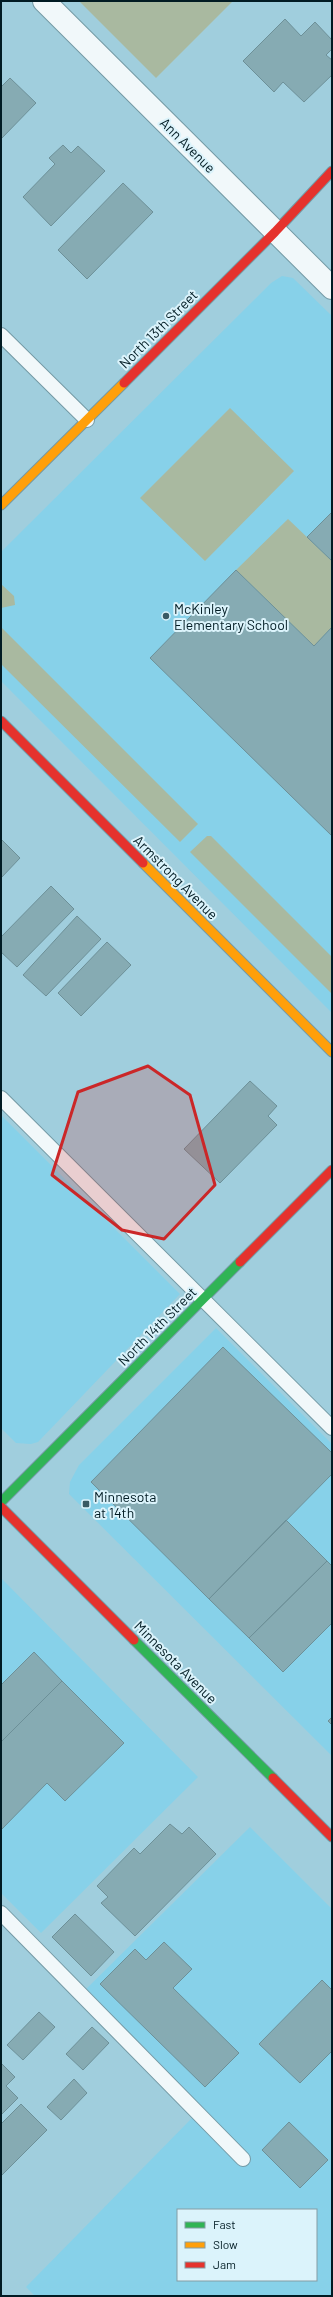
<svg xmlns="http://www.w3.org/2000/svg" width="333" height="2297" viewBox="0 0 333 2297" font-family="Barlow,sans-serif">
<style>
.built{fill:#87d1e9;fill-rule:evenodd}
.green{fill:#a9b9a0}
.building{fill:#86abb3;stroke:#6d9098}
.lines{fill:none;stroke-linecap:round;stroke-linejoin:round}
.lane-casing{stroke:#749aa5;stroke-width:16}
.street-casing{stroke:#749aa5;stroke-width:24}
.fast-casing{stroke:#749aa5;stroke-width:11}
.slow-casing{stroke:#749aa5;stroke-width:11}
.jam-casing{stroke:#749aa5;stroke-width:11}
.lane{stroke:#f1f8fa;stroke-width:14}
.street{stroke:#f1f8fa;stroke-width:22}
.fast{stroke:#30b455;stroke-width:9}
.slow{stroke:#ff9f0a;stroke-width:9}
.jam{stroke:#e5322d;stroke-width:9}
.marked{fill:#cb2728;fill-opacity:0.2;stroke:#cb2728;stroke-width:3;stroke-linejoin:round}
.poi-dot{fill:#395a64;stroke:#dbf3fb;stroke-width:1.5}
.labels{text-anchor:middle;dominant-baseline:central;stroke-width:4;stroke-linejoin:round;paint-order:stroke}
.street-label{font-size:14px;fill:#011b23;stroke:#dbf3fb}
.poi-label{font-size:14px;fill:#011b23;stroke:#dbf3fb;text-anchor:start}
</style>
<rect width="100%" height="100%" fill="#a0cedd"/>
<path class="built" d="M 282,276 L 293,278 L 332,316 L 332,1013 L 1,681 L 1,552 L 271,283 Z
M 1,1115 L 180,1294 L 38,1442 L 31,1444 L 16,1443 L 1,1428 Z
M 216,1328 L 332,1444 L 332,1756 L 69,1494 L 70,1482 L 79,1465 Z
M 1,1578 L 198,1777 L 41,1933 L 1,1893 Z
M 250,1827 L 332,1909 L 332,2296 L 35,2296 L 26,2287 L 193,2117 L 78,1997 ZM 178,2210 L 316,2210 L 316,2280 L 178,2280 Z"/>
<path class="green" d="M 79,1 L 233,1 L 156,78 Z
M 230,408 L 294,471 L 205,561 L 140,498 Z
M 288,519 L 332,561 L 332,627 L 314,646 L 236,570 Z
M 1,584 L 14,596 L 15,605 L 1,608 Z
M 1,627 L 198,824 L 180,842 L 1,664 Z
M 207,836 L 211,836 L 332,957 L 332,994 L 190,852 Z"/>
<path class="building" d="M 285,19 L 301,36 L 315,22 L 332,40 L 332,49 L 326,55 L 332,60 L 332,75 L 304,102 L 283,82 L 274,92 L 243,61 Z
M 10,78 L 36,103 L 1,139 L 1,87 Z
M 63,145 L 71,153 L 78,146 L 105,171 L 51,226 L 23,197 L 55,164 L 49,158 Z
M 123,183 L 153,212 L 87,279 L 58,250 Z
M 332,512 L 332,561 L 307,537 Z
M 236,570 L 314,646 L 332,627 L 332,836 L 150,658 Z
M 1,839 L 20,858 L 1,878 Z
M 51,886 L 74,909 L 17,967 L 1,952 L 1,937 Z
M 77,916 L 101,939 L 46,996 L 23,975 Z
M 107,942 L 131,965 L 81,1016 L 58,993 Z
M 250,1081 L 277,1106 L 268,1116 L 277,1125 L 220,1183 L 184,1149 Z
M 223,1347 L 332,1453 L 332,1474 L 209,1599 L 91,1482 Z
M 286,1520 L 327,1561 L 249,1638 L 209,1599 Z
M 327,1561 L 332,1566 L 332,1623 L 283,1672 L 249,1638 Z
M 34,1652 L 62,1681 L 1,1742 L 1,1685 Z
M 62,1681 L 124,1743 L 65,1801 L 47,1783 L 1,1830 L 1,1742 Z
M 332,1717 L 332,1725 L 328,1721 Z
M 170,1824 L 182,1834 L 189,1827 L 216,1854 L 135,1936 L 101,1903 L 108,1897 L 97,1886 L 134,1848 L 140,1854 Z
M 75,1914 L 114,1952 L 91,1976 L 52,1937 Z
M 164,1942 L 192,1969 L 173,1988 L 239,2053 L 205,2087 L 100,1984 L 135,1949 L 146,1960 Z
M 322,1980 L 332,1990 L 332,2051 L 300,2083 L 259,2044 Z
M 39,2012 L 55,2027 L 23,2060 L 7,2045 Z
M 92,2027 L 109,2043 L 83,2070 L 66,2054 Z
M 1,2063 L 15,2077 L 6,2086 L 18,2098 L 1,2115 Z
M 74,2079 L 87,2093 L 61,2120 L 47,2107 Z
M 21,2104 L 47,2130 L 1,2176 L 1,2124 Z
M 289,2122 L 328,2160 L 300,2188 L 262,2150 Z"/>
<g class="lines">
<defs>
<path id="lane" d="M 1,335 L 87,420
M 1,1098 L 332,1428
M 1,1913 L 243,2159"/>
<path id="street" d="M 44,1 L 332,288"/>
<path id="fast" d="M 1,1502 L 240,1262
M 134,1640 L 273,1778"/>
<path id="slow" d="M 1,505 L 124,383
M 143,863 L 332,1052"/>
<path id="jam" d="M 124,383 L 275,232 L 332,171
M 1,721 L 143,863
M 240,1262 L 332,1170
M 1,1507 L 134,1640
M 273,1778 L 332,1837"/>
</defs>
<use href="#lane" class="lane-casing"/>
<use href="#street" class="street-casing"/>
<use href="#fast" class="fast-casing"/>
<use href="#slow" class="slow-casing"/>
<use href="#jam" class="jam-casing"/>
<use href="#lane" class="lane"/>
<use href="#street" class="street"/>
<use href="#fast" class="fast"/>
<use href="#slow" class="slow"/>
<use href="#jam" class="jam"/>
</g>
<path class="marked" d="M 148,1066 L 190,1095 L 215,1185 L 164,1239 L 122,1230 L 52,1175 L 78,1092 Z"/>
<g class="poi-dot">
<circle cx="166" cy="616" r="4"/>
<rect x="82" y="1500" width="8" height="8" rx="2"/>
</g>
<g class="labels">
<g class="street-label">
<text transform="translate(188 145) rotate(45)">Ann Avenue</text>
<text transform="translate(158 329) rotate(-45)">North 13th Street</text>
<text transform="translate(176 877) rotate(45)">Armstrong Avenue</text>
<text transform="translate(157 1326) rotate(-45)">North 14th Street</text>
<text transform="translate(176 1662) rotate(45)">Minnesota Avenue</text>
</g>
<g class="poi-label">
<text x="174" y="608">McKinley<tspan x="174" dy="16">Elementary School</tspan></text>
<text x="94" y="1496">Minnesota<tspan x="94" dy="16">at 14th</tspan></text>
</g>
</g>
<rect width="333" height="2297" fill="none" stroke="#011b23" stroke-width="4"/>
<rect x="177" y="2209" width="140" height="72" fill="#dbf3fb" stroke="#849da5"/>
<rect x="185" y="2222" width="20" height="6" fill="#30b455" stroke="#849da5"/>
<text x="213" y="2229" font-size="12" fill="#011b23">Fast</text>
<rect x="185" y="2242" width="20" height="6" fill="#ff9f0a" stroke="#849da5"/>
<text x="213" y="2249" font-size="12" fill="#011b23">Slow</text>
<rect x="185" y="2262" width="20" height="6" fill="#e5322d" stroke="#849da5"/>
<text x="213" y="2269" font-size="12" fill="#011b23">Jam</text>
</svg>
